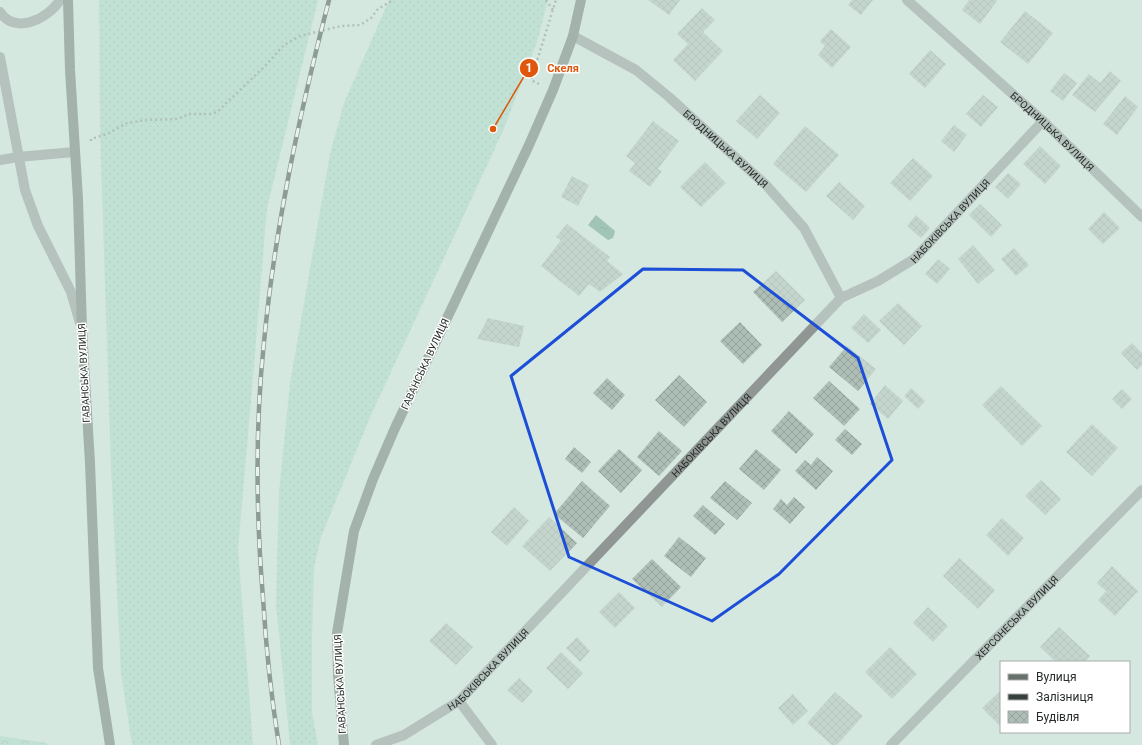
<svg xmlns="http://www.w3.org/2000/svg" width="1142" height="745" viewBox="0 0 1142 745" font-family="Roboto,sans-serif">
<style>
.grass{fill:url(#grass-dots)}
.forest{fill:url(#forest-crowns)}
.water{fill:url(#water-ripples)}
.building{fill:url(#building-cross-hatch)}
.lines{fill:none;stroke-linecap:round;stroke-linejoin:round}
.path{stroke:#85928c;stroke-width:2.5;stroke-dasharray:2 3;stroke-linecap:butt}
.lane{stroke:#8f9693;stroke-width:10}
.street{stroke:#8f9693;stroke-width:10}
.secondary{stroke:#66716c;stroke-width:10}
.rail-casing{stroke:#38403d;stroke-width:4.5}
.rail{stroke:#fff;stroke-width:3;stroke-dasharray:9;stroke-linecap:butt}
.marked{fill:none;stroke:#1d4ed8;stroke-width:3;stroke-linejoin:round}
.labels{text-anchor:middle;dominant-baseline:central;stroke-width:3;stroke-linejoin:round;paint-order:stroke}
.street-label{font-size:10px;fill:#252c29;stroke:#fff}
.leader{fill:none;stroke:#de570d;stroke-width:1.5}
.callout-dot{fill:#de570d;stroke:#fff;stroke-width:1.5}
.mark-label{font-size:12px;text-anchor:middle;font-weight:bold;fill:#fff}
.callout-label{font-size:11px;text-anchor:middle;font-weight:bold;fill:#de570d;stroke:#fff;stroke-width:3;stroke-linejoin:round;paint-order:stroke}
</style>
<defs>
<pattern id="grass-dots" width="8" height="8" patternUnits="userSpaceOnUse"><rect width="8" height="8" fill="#a6dac4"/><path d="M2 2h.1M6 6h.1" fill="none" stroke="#8fbba8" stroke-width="1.8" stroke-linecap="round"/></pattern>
<pattern id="forest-crowns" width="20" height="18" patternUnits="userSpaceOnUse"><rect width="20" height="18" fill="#a6dac4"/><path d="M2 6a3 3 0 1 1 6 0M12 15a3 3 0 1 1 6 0" fill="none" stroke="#8fbba8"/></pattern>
<pattern id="water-ripples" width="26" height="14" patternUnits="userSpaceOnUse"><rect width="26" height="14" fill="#5f9a83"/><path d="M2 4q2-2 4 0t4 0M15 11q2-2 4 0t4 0" fill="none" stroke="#4e7e6b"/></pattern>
<pattern id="building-cross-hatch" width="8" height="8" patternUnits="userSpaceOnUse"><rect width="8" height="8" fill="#adbeb6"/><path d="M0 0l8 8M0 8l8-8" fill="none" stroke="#95a39c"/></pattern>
</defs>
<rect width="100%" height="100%" fill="#d6e8e0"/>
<path class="grass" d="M 99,0 L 318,0 L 267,208 L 251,401 L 238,549 L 253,745 L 132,745 L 121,673 L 111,466 L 100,131 Z
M 389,0 L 548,0 L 537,42 L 503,131 L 371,415 L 321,537 L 314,567 L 312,638 L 312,712 L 318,745 L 290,745 L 276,604 L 279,492 L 290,383 L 330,154 L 344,103 Z"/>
<path class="forest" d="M 0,736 L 47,743 L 47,745 L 0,745 Z"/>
<path class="water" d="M 596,215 L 615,231 L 613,238 L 608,240 L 588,225 Z"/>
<path class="building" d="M 648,0 L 680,0 L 669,15 Z
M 852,0 L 873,0 L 861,15 L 848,5 Z
M 969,0 L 996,0 L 997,1 L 980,24 L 962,10 Z
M 702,8 L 715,20 L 703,32 L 723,51 L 695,81 L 673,60 L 688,44 L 677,34 Z
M 1025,11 L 1053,33 L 1028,64 L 1000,42 Z
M 831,29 L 851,47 L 832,68 L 818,55 L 825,46 L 820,41 Z
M 930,50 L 946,64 L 925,88 L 909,74 Z
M 1110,71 L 1121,81 L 1095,112 L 1072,95 L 1089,74 L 1100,83 Z
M 1064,73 L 1077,83 L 1063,101 L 1050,91 Z
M 760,95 L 780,113 L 757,139 L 736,121 Z
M 983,95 L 998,107 L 981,127 L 966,114 Z
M 1125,96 L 1138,107 L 1117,135 L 1103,124 Z
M 653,121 L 679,141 L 658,169 L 662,171 L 650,187 L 629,171 L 635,163 L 626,156 Z
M 954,125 L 967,135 L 954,152 L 941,141 Z
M 805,126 L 839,155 L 806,192 L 773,164 Z
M 1040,146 L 1061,166 L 1045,184 L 1023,164 Z
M 913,158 L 933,176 L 910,201 L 890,183 Z
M 705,162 L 726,183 L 701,207 L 680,187 Z
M 1008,173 L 1021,184 L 1008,199 L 995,187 Z
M 572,176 L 589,185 L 578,206 L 561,197 Z
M 839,182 L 865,206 L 853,220 L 826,196 Z
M 980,204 L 1002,225 L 991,237 L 969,215 Z
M 1104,212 L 1120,228 L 1103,244 L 1088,229 Z
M 916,215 L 930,228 L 921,238 L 907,226 Z
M 567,224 L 610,257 L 607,261 L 623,274 L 600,292 L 589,284 L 579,296 L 541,266 L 561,240 L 556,237 Z
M 973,245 L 995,270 L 978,284 L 958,259 Z
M 1014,248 L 1029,265 L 1016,276 L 1001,259 Z
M 938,259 L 950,269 L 937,284 L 925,274 Z
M 776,271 L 805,300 L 782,322 L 753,292 Z
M 898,303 L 922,326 L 904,345 L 879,321 Z
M 864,314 L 881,330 L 868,343 L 851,328 Z
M 488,318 L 524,326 L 519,347 L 477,339 Z
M 740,322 L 762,345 L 743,364 L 720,341 Z
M 1132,343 L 1142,353 L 1142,365 L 1137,370 L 1121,353 Z
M 847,346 L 876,369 L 858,391 L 829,367 Z
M 679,375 L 707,402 L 684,427 L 655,400 Z
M 607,378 L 625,395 L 612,410 L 593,393 Z
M 829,381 L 860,409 L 844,426 L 813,398 Z
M 885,385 L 903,401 L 888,419 L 870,404 Z
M 1001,386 L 1042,426 L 1022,446 L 982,405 Z
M 911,388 L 925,401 L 918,409 L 904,396 Z
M 1122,389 L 1132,399 L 1122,409 L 1112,399 Z
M 789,411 L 814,434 L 796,454 L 771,431 Z
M 1092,424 L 1118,448 L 1092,476 L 1066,452 Z
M 845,429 L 862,444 L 852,455 L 835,440 Z
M 659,431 L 682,451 L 659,476 L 637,457 Z
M 574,447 L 591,462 L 582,473 L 565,459 Z
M 619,449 L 642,470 L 621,493 L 598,471 Z
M 756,449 L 781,470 L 764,490 L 739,469 Z
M 817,457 L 833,471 L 816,490 L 795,471 L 805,460 L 811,465 Z
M 1041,480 L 1061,499 L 1045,515 L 1025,496 Z
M 582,481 L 610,506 L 583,538 L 554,514 Z
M 725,481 L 752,503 L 737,520 L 710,498 Z
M 794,497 L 805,507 L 790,524 L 773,509 L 781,499 L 787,505 Z
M 703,505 L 725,524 L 715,535 L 693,516 Z
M 514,507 L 529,521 L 507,546 L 491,532 Z
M 549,517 L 577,543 L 550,571 L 522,546 Z
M 1002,518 L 1024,538 L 1008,556 L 986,535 Z
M 679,537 L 706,558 L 691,577 L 664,556 Z
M 959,558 L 995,590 L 978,609 L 943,576 Z
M 652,559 L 681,587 L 662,607 L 632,579 Z
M 1112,566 L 1138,591 L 1115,616 L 1098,600 L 1106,591 L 1097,583 Z
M 619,592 L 635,608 L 615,628 L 599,612 Z
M 928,607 L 948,626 L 933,642 L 913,623 Z
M 446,623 L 473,647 L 456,665 L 429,641 Z
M 1059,627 L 1090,656 L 1085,662 L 1056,662 L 1040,647 Z
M 577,637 L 590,651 L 580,662 L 566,648 Z
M 890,647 L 917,674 L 892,699 L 865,672 Z
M 561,652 L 583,673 L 568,689 L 546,668 Z
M 519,678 L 533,691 L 522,703 L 507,690 Z
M 1001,690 L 1001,727 L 982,708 Z
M 835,692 L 863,716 L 837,745 L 832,745 L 807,723 Z
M 793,694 L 808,711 L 793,725 L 778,708 Z"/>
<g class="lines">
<path class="path" d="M 546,0 L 553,10
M 539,84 L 531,80 L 556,0
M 91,141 L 91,139 L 107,134 L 127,123 L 146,120 L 178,119 L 189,114 L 210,114 L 217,112 L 264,67 L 284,45 L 300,36 L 341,26 L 360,25 L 371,18 L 378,9 L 393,0"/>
<path class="lane" d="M 0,12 C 15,35 48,19 60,0
M 0,57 L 25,190 L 38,226 L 71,292 L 80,323
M 0,160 L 18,157 L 74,152"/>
<g class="street">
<path id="s1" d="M 907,0 L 1043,121 L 1142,217"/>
<path id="s2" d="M 573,36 L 636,70 L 669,97 L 766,185 L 804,228 L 841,298"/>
<path d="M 459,701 L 492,745"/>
<path id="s3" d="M 376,745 L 404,735 L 459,701 L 841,298 L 878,281 L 914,259 L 1043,121"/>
<path id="s4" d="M 891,745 L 1142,490"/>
</g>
<path class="secondary" d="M 68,0 L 70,70 L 78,199 L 82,329 L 90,463 L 98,668 L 110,745
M 344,745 L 338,675 L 337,633 L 354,531 L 373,479 L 395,428 L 529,145 L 553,90 L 573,36 L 581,0"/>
<defs>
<path id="rail" d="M 279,745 C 271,696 266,648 263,598 C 256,513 255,427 264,342 C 275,226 300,112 329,0"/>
</defs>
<use href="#rail" class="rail-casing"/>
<use href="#rail" class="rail"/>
</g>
<path d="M0 0H1142V745H0ZM 643,269 L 743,270 L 858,358 L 892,460 L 779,574 L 712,621 L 569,557 L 511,376 Z" fill="#d6e8e0" fill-opacity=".55" fill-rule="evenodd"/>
<path class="marked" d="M 643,269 L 743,270 L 858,358 L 892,460 L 779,574 L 712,621 L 569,557 L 511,376 Z"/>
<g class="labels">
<g class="street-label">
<text stroke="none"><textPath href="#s1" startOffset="196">БРОДНИЦЬКА ВУЛИЦЯ</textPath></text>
<text stroke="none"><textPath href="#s2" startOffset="191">БРОДНИЦЬКА ВУЛИЦЯ</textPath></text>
<text stroke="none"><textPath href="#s3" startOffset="785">НАБОКІВСЬКА ВУЛИЦЯ</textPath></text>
<text transform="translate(425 364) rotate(-65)">ГАВАНСЬКА ВУЛИЦЯ</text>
<text transform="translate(84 373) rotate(-93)">ГАВАНСЬКА ВУЛИЦЯ</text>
<text stroke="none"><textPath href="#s3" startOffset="461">НАБОКІВСЬКА ВУЛИЦЯ</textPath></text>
<text stroke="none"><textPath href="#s4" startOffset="179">ХЕРСОНЕСЬКА ВУЛИЦЯ</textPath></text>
<text stroke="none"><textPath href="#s3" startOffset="137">НАБОКІВСЬКА ВУЛИЦЯ</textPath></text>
<text transform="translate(340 684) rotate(-93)">ГАВАНСЬКА ВУЛИЦЯ</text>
</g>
</g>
<path class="leader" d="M493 129L529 68"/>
<g class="callout-dot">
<circle cx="493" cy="129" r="4"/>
<circle cx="529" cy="68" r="10"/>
</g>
<g class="mark-label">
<text x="529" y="72">1</text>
</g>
<g class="callout-label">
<text x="563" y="72">Скеля</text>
</g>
<rect x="1000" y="661" width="130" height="72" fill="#ffffff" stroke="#a8aba9"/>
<rect x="1008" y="674" width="20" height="6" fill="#66716c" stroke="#a8aba9"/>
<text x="1036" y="681" font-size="12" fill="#252c29">Вулиця</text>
<rect x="1008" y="694" width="20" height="6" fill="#38403d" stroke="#a8aba9"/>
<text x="1036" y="701" font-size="12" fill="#252c29">Залізниця</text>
<rect x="1008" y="711" width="20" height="12" fill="url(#building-cross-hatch)" stroke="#a8aba9"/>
<text x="1036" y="721" font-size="12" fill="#252c29">Будівля</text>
</svg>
